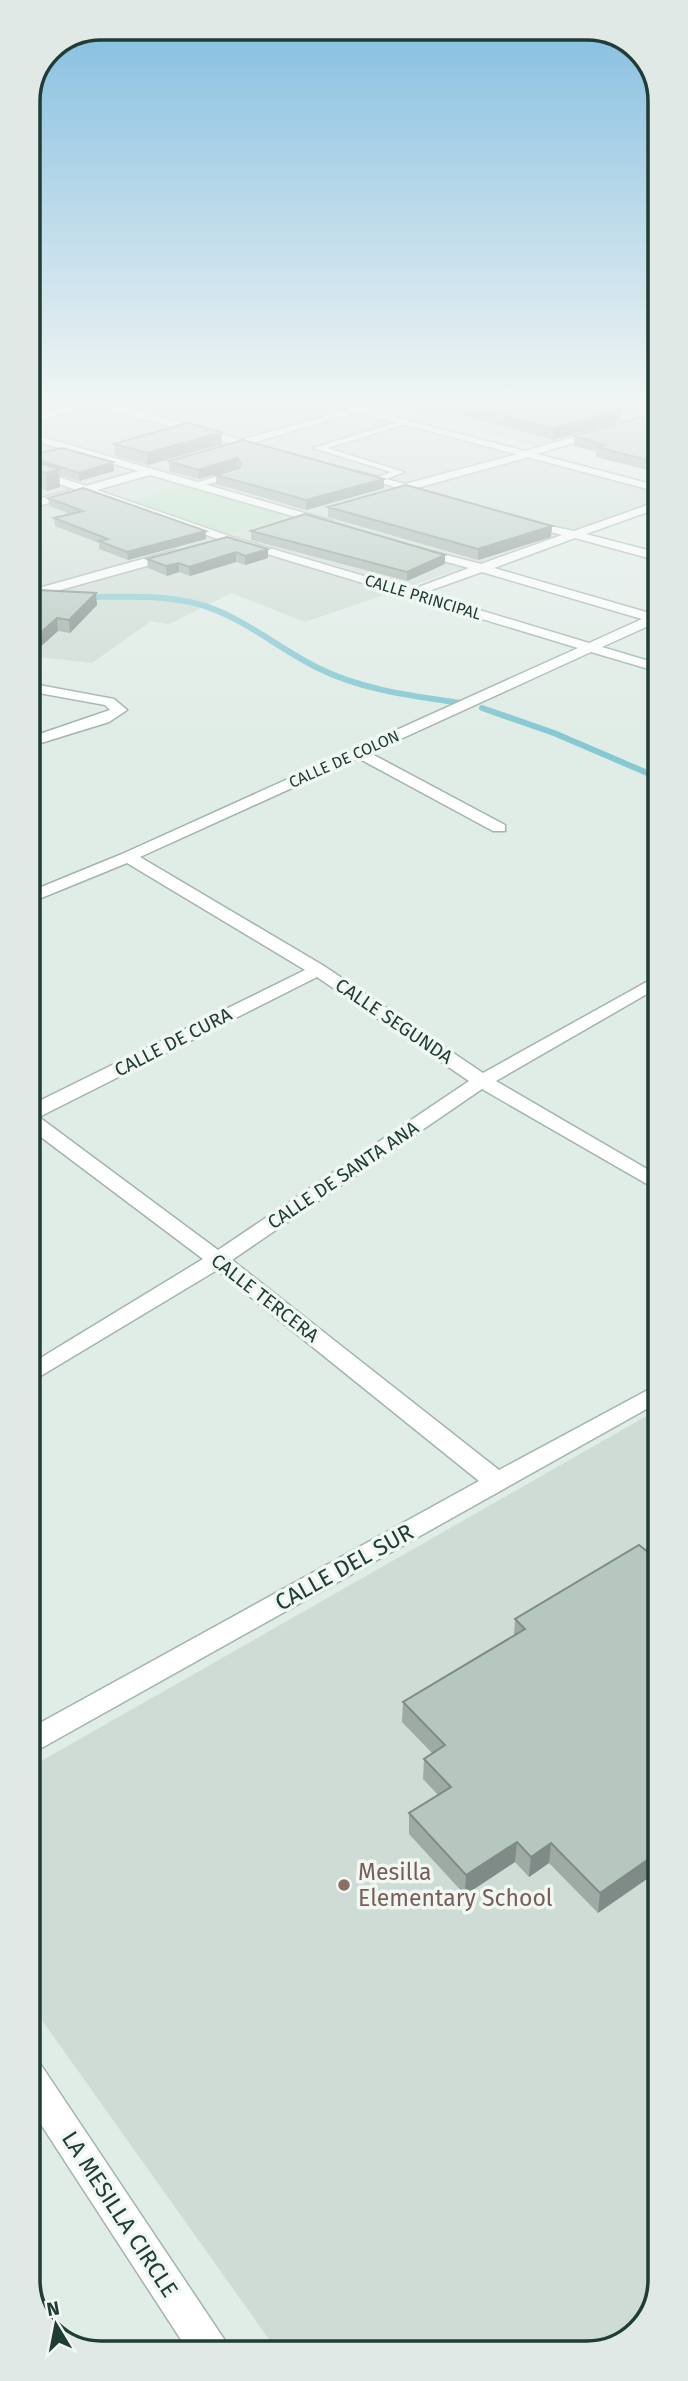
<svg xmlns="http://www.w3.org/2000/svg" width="688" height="2381" viewBox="0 0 688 2381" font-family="'Fira Sans',sans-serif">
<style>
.built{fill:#cfdcd5}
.green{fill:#b8dec2}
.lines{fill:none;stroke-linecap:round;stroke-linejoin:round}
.stream{stroke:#86c9d3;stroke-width:6}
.lane-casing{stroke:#a3b4ad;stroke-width:3}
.street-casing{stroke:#a3b4ad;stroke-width:3}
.secondary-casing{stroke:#9eb8ae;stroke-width:3}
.lane{fill:#fff;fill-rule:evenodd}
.street{fill:#fff;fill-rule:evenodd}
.secondary{fill:#fff;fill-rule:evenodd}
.wall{fill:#9daba4}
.shaded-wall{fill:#7f8b86}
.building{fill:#b6c7bf;stroke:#7f8b86;stroke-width:2}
.education-dot{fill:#8d6e63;stroke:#f1f8f4;stroke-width:2.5}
.labels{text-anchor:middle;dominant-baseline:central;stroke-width:7;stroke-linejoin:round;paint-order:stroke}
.far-street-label{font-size:16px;fill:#203d35;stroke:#f1f8f4}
.street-label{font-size:19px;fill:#203d35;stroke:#f1f8f4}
.near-street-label{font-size:23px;fill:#203d35;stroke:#f1f8f4}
.near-education-label{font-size:23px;fill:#785e54;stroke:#f1f8f4;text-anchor:start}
.rim{fill:none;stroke:#203d35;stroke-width:3.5}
</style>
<rect width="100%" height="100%" fill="#e0ece6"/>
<path class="built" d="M 90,400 L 311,400 L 659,491 L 659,501 L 305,622 L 231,593 L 169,624 L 151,621 L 92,663 L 28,656 L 28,417 Z
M 351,400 L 659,400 L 659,412 L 536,446 Z
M 659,1409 L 660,2280 L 645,2325 L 602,2352 L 278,2352 L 29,2002 L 29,1768 Z"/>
<path class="green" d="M 189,484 L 287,516 L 229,534 L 133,501 Z"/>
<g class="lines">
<path class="stream" d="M 86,597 C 123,597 162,594 198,604 C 242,616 276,647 316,667 C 361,690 412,696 461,703
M 482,708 L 554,733 L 659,778"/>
<defs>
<path id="lane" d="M 402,421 L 409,423 L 327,448 L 404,472 L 376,483 L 371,480 L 391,472 L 313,448 Z
M 236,470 L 239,475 L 198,487 L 193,484 Z"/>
<path id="street" d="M 79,400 L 102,400 L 241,440 L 366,405 L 374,407 L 252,443 L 269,448 L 270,450 L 265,453 L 93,405 L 28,423 L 28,417 L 82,402 Z
M 28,433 L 332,521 L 332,525 L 324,525 L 150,475 L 97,490 L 232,537 L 411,590 L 469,568 L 415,553 L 415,547 L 481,564 L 562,535 L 522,524 L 522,520 L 574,531 L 659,501 L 659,508 L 586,534 L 659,553 L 659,561 L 575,538 L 494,568 L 653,614 L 659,612 L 659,624 L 655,623 L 602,647 L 659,664 L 659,672 L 591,652 L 370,753 L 505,825 L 505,831 L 493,831 L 358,758 L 140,857 L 324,966 L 483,1073 L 659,975 L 659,987 L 496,1081 L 659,1176 L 659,1191 L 482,1089 L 232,1260 L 499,1470 L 659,1384 L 659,1402 L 29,1755 L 29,1729 L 479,1481 L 217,1270 L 29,1383 L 29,1365 L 203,1259 L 29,1128 L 29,1106 L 305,970 L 127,863 L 29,903 L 29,892 L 122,854 L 578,648 L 224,541 L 85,493 L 28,509 L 28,502 L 74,489 L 28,474 L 28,467 L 86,486 L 138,471 L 28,439 ZM 482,572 L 642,619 L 589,643 L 423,593 ZM 317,977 L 469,1081 L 218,1250 L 39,1117 Z
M 525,452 L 529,453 L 529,457 L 417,488 L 433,494 L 427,497 L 352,474 L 357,471 L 405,484 Z
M 175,550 L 181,554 L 179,557 L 28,599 L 28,591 Z
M 28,683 L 114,699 L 127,710 L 109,722 L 28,747 L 28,738 L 110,710 L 105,705 L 28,691 Z
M 29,2060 L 41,2065 L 224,2339 L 230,2352 L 189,2352 L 29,2106 Z"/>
<path id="secondary" d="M 312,400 L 328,400 L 525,451 L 659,412 L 659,418 L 537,454 L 659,486 L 659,492 Z"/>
</defs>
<use href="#lane" class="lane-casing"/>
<use href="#street" class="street-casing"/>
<use href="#secondary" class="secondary-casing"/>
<use href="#lane" class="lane"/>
<use href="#street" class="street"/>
<use href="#secondary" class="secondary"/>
</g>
<path class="wall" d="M 390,400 L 626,400 L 626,403 L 613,407 L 621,410 L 620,421 L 553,440 L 425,405 L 418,408 Z
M 659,422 L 659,473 L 596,457 L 596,452 L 574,446 L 574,436 Z
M 243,440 L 384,488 L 306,510 L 216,484 L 216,475 L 238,469 L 237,468 L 199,479 L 169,471 L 169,461 Z
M 114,444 L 222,444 L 148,465 L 115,456 Z
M 28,456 L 113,462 L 114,471 L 79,481 L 59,475 L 60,487 L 47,491 L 28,484 Z
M 48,498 L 206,539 L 128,560 L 99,549 L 99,543 L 55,526 L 54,518 L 71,514 L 49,506 Z
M 328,507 L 552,526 L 551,537 L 478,560 L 328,517 Z
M 251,531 L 445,555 L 445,564 L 407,581 L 251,540 Z
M 227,537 L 268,558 L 245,565 L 236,562 L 190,576 L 179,572 L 167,576 L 148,568 L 147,559 Z
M 28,596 L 97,605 L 70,633 L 58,631 L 39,648 L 32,647 L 28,650 Z
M 652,1555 L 598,1913 L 549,1863 L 529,1877 L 515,1862 L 465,1895 L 409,1834 L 409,1813 L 438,1795 L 423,1779 L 424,1759 L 432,1753 L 402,1722 L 403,1702 L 514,1636 L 515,1619 Z"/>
<path class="shaded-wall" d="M 418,400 L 425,400 L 425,405 L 418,408 Z
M 603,400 L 626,400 L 626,403 L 595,413 L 596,402 Z
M 621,410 L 620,421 L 553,440 L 553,429 Z
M 222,432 L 222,444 L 148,465 L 147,453 Z
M 237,458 L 237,468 L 199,479 L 198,470 Z
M 113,462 L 114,471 L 79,481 L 79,473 Z
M 59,469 L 60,487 L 47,491 L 46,473 Z
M 384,479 L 384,488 L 306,510 L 306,500 Z
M 552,526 L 551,537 L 478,560 L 478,549 Z
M 206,531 L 206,539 L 128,560 L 127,552 Z
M 268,549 L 268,558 L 245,565 L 245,556 Z
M 236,552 L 236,562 L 190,576 L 189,567 Z
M 445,555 L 445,564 L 407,581 L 407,572 Z
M 179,563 L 179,572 L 167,576 L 166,566 Z
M 96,593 L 97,605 L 70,633 L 69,620 Z
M 57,618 L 58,631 L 39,648 L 38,635 Z
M 31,634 L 32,647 L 28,650 L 28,636 Z
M 517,1842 L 515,1862 L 465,1895 L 466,1875 Z
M 551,1843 L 549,1863 L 529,1877 L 531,1857 Z
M 660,1851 L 660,1870 L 598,1913 L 600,1893 Z"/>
<path class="building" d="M 444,400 L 603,400 L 596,402 L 621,410 L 553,429 Z
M 641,417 L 659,422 L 659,463 L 597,447 L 605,445 L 574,436 Z
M 187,423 L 222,432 L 147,453 L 114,444 Z
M 243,440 L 384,479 L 306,500 L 216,475 L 239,468 L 241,464 L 237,458 L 198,470 L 169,461 Z
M 62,448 L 113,462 L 79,473 L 28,457 L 28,456 Z
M 28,459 L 59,469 L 46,473 L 28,466 Z
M 406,485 L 552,526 L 478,549 L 328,507 Z
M 83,488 L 206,531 L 127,552 L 99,541 L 108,539 L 54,518 L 83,511 L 48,498 Z
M 305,514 L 445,555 L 407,572 L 251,531 Z
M 227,537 L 268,549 L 245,556 L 236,552 L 189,567 L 179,563 L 166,566 L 147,559 Z
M 38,590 L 96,593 L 69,620 L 57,618 L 38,635 L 31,634 L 28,636 L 28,596 Z
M 639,1545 L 652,1555 L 660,1551 L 660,1851 L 600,1893 L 551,1843 L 531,1857 L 517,1842 L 466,1875 L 409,1813 L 451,1787 L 424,1759 L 445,1745 L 403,1702 L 525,1629 L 515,1619 Z"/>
<linearGradient id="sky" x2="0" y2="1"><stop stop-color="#81bce0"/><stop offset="0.55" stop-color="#f1f6f4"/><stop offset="1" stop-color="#f1f6f4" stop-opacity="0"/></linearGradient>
<rect width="688" height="733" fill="url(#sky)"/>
<circle class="education-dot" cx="344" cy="1885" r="7"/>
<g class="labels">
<g class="far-street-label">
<text transform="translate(423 597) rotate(17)">CALLE PRINCIPAL</text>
<text transform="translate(344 759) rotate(-24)">CALLE DE COLON</text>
</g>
<g class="street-label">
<text transform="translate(394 1021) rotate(34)">CALLE SEGUNDA</text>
<text transform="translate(173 1042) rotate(-27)">CALLE DE CURA</text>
<text transform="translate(343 1175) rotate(-34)">CALLE DE SANTA ANA</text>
<text transform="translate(265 1298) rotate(38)">CALLE TERCERA</text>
</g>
<g class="near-street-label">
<text transform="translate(344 1567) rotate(-29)">CALLE DEL SUR</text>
<text transform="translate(120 2214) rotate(57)">LA MESILLA CIRCLE</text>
</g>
<g class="near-education-label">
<text x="358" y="1872">Mesilla<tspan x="358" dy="26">Elementary School</tspan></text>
</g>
</g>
<path d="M0 0H688V2381H0ZM101 40H587A61 61 0 0 1 648 101V2280A61 61 0 0 1 587 2341H101A61 61 0 0 1 40 2280V101A61 61 0 0 1 101 40Z" fill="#e0e9e5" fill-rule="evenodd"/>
<path class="rim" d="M101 40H587A61 61 0 0 1 648 101V2280A61 61 0 0 1 587 2341H101A61 61 0 0 1 40 2280V101A61 61 0 0 1 101 40Z"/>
<g transform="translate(56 2325) rotate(350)" stroke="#f1f8f4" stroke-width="5" paint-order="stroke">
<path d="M0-5L12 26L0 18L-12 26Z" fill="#203d35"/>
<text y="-10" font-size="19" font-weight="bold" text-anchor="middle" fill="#203d35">N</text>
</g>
</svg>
